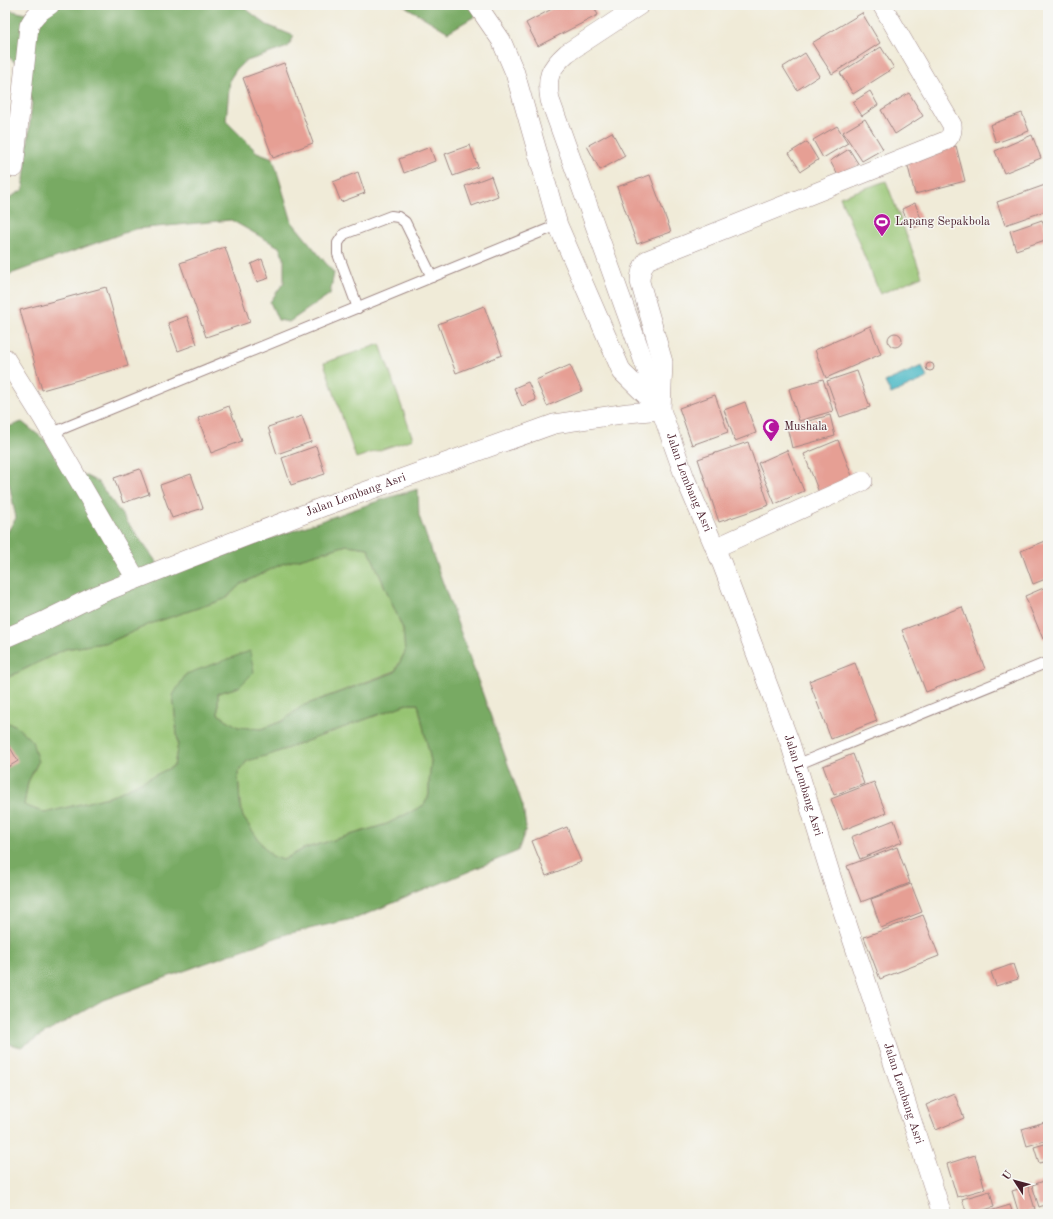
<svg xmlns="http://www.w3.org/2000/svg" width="1053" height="1219" viewBox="0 0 1053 1219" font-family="'Old Standard TT',serif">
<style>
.green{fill:#96c472;stroke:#70724e}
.forest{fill:#78aa64;stroke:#616448;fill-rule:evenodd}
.water{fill:#4cb9c6;stroke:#4b6c78}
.building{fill:#e69f94}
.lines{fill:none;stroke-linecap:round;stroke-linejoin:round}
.service-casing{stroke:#9d8582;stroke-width:12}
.minor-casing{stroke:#9d8582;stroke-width:20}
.service{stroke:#fff;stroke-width:10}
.minor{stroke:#fff;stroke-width:19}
.labels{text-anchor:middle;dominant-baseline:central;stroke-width:3;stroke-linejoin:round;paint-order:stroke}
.poi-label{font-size:12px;fill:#4a1f2b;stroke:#f6f6f2;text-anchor:start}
.street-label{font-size:12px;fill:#4a1f2b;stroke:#f6f6f2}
</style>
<rect width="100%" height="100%" fill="#f6f6f2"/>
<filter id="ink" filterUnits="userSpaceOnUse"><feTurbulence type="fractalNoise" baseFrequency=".025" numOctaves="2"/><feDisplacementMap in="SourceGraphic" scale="8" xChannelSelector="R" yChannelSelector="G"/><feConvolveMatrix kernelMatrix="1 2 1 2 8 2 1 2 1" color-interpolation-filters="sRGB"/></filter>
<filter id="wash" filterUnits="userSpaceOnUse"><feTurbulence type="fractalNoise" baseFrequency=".012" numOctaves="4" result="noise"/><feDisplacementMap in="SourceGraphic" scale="16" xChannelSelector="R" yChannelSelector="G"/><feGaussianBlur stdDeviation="0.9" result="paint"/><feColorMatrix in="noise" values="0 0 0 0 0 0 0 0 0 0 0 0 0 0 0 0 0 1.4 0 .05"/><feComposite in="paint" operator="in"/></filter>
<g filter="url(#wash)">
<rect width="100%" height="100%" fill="#f0ebd8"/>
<path class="green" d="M 886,181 L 922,276 L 880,294 L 840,197 Z
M 380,344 L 413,439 L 356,458 L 324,363 Z
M 347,545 L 368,548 L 403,629 L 405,652 L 395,671 L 302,706 L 283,721 L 261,729 L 238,727 L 218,714 L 218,693 L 239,687 L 173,695 L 178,744 L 174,766 L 112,796 L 45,813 L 24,805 L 28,782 L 38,762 L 15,725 L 5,722 L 5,679 L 65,649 L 110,642 L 150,624 L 225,599 L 241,584 L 282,564 Z
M 407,704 L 418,704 L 431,761 L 429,783 L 429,795 L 424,805 L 387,824 L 303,849 L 283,860 L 272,856 L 263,846 L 243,817 L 240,805 L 238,773 L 247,761 L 272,754 Z"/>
<path class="forest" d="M 36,5 L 241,5 L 267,25 L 294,36 L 288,47 L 244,62 L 236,70 L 230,79 L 226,121 L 257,152 L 273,158 L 292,222 L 334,273 L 330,294 L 289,322 L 278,320 L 270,302 L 284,282 L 284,258 L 279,247 L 231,220 L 135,229 L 5,276 L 5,200 L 23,190 L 32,102 L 23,69 L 5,54 L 5,9 L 26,14 Z
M 403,5 L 494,5 L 448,32 Z
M 22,422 L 46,441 L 58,462 L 98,482 L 166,575 L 381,500 L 418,489 L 419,516 L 523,806 L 526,828 L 518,851 L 357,918 L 287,934 L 103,1000 L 21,1047 L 5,1043 L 5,722 L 15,725 L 32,741 L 38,762 L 28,782 L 24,805 L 45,813 L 112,796 L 174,766 L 178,744 L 173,695 L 186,674 L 250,651 L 254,672 L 239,687 L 218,693 L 218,714 L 238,727 L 261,729 L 283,721 L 302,706 L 395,672 L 405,652 L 403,629 L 368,548 L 347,545 L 282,564 L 241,584 L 225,599 L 150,624 L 110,642 L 65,649 L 5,679 L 5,536 L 16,518 L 9,483 L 5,476 L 5,428 ZM 407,704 L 418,704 L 431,761 L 429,783 L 429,795 L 424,805 L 387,824 L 303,849 L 283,860 L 272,856 L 263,846 L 243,817 L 240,805 L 238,773 L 247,761 L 272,754 Z"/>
<path class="water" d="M 922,366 L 927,378 L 891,394 L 885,382 Z"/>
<g id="blocks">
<path class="building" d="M 559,5 L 593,5 L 598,15 L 538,46 L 526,23 Z
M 862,13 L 880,43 L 832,74 L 812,43 Z
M 881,47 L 894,68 L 853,94 L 840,73 Z
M 805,53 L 819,76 L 797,90 L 783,67 Z
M 284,63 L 313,143 L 273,158 L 243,78 Z
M 870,91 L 878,105 L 862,116 L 853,102 Z
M 909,93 L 923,116 L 895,134 L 881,110 Z
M 1022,113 L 1029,131 L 996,143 L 990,125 Z
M 865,119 L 883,149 L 862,161 L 843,132 Z
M 837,126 L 848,143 L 823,158 L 813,140 Z
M 612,132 L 625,156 L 600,170 L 587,146 Z
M 1032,135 L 1041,158 L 1004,173 L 995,151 Z
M 807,142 L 818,160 L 801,171 L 789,153 Z
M 470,145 L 478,167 L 453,176 L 445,154 Z
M 956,146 L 965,181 L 915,194 L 906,159 Z
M 430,147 L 435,161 L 404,173 L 399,159 Z
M 849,149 L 859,165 L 839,177 L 830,161 Z
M 358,172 L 365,193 L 341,202 L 333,182 Z
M 650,175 L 671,232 L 637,244 L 617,187 Z
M 491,176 L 498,196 L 472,206 L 465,186 Z
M 1048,184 L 1048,210 L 1005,225 L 997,202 Z
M 915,203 L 923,224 L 911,229 L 902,209 Z
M 1042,220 L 1048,239 L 1016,250 L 1010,231 Z
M 225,247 L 250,322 L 206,337 L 180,263 Z
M 262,259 L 269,278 L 257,282 L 251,264 Z
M 106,287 L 128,366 L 42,390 L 20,310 Z
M 484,306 L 502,355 L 456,373 L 438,324 Z
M 187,316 L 197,344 L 178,351 L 168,323 Z
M 870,326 L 881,354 L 826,378 L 815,350 Z
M888 340a7 7 0 1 1 14 0a7 7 0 1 1-14 0Z
M926 367a4 4 0 1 1 8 0a4 4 0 1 1-8 0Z
M 570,365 L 582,391 L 547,406 L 536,380 Z
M 857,371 L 870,407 L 840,417 L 827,381 Z
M 823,379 L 833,411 L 799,421 L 789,389 Z
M 528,382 L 536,400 L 522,406 L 514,388 Z
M 715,395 L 728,432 L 692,445 L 679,408 Z
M 745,402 L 756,433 L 735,441 L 724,410 Z
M 229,406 L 242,441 L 211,453 L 198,418 Z
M 830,415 L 835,436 L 792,448 L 787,427 Z
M 302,416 L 311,442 L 277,454 L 268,427 Z
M 838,440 L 854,481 L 820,495 L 804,454 Z
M 748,442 L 769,505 L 719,522 L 698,459 Z
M 316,446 L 325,474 L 291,485 L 282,458 Z
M 787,450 L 804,491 L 775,504 L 758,463 Z
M 140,469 L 149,494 L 123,503 L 114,478 Z
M 191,474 L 203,508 L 172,518 L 160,485 Z
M 1048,540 L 1048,578 L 1033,584 L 1021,551 Z
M 1048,586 L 1048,637 L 1043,639 L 1025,596 Z
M 962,607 L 985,669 L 926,692 L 902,630 Z
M 855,663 L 877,721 L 831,739 L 809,681 Z
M 5,739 L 18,761 L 5,769 Z
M 853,754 L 864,784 L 834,795 L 823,766 Z
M 874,782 L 886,813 L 843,830 L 831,799 Z
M 894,820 L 902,842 L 860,859 L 851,837 Z
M 567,827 L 581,862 L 546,876 L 532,841 Z
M 897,847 L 910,883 L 861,902 L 847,866 Z
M 911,884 L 922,912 L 881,928 L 871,899 Z
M 923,915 L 939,956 L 880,979 L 864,937 Z
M 1013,964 L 1018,979 L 996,986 L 991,972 Z
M 954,1093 L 964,1118 L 936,1130 L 926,1105 Z
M 1048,1121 L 1048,1140 L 1027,1146 L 1022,1129 Z
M 1048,1143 L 1048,1161 L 1039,1163 L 1034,1147 Z
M 975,1155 L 985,1189 L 957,1197 L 947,1164 Z
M 1047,1180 L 1048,1184 L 1048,1204 L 1039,1207 L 1032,1185 Z
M 1028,1186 L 1035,1209 L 1019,1214 L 1012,1191 Z
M 990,1191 L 994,1207 L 970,1214 L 967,1214 L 962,1199 Z
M 1010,1205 L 1013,1214 L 980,1214 Z"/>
</g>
</g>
<g filter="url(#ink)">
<use href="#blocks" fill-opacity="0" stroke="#9d8582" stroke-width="1"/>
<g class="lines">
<defs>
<path id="service" d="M 358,308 L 338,254 L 338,243 L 344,234 L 391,216 L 398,217 L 405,222 L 432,277
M 52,433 L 558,225
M 796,765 L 1048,662"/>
<g id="minor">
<path d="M 477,5 L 501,40 L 515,73 L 558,225 L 622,372 L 657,406"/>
<path d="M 640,5 L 567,53 C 549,69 546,77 550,100 L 658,401"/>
<path d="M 14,168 L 29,26 C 34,15 40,11 50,5"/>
<path d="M 5,358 L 42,417 L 136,579"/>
<path d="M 661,410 L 663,362 L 640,282 C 640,274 642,267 647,260 L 945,141 C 951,137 953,133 952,125 L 882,5"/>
<path d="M 715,548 L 863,481"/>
<path id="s1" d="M 5,638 L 42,622 L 97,595 L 185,560 L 325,506 L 554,424 L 628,413 L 661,410 L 685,478 L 722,564 L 790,743 L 832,879 L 876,1010 L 942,1214"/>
</g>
</defs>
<use href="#service" class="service-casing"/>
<use href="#minor" class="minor-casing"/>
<use href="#service" class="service"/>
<use href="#minor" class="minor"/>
</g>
</g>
<defs>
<symbol id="stadium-pin" viewBox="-11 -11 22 30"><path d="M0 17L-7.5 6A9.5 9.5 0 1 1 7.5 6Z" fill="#b5179e" stroke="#f6f6f2"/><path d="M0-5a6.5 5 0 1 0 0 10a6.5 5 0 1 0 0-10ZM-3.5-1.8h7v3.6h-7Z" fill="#fff"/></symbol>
<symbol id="mosque-pin" viewBox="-11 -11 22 30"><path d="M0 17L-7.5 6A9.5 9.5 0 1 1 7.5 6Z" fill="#b5179e" stroke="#f6f6f2"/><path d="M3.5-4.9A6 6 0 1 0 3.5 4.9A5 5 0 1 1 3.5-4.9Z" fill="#fff"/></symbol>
</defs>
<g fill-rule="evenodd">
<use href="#stadium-pin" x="872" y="212" width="20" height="27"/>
<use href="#mosque-pin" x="761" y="417" width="20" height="27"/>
</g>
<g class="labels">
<g class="poi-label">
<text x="895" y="222">Lapang Sepakbola</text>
<text x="784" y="427">Mushala</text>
</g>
<g class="street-label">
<text stroke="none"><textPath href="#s1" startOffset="775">Jalan Lembang Asri</textPath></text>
<text stroke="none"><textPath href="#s1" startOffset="379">Jalan Lembang Asri</textPath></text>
<text stroke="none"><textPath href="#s1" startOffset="1099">Jalan Lembang Asri</textPath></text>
<text stroke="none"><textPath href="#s1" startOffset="1423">Jalan Lembang Asri</textPath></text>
</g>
</g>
<rect width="1053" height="1219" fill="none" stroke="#f6f6f2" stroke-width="20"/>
<g transform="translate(1015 1181) rotate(306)" stroke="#f6f6f2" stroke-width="3" paint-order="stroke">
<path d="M0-3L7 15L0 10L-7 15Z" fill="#4a1f2b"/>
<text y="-6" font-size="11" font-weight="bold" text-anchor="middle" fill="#4a1f2b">U</text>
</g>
</svg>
